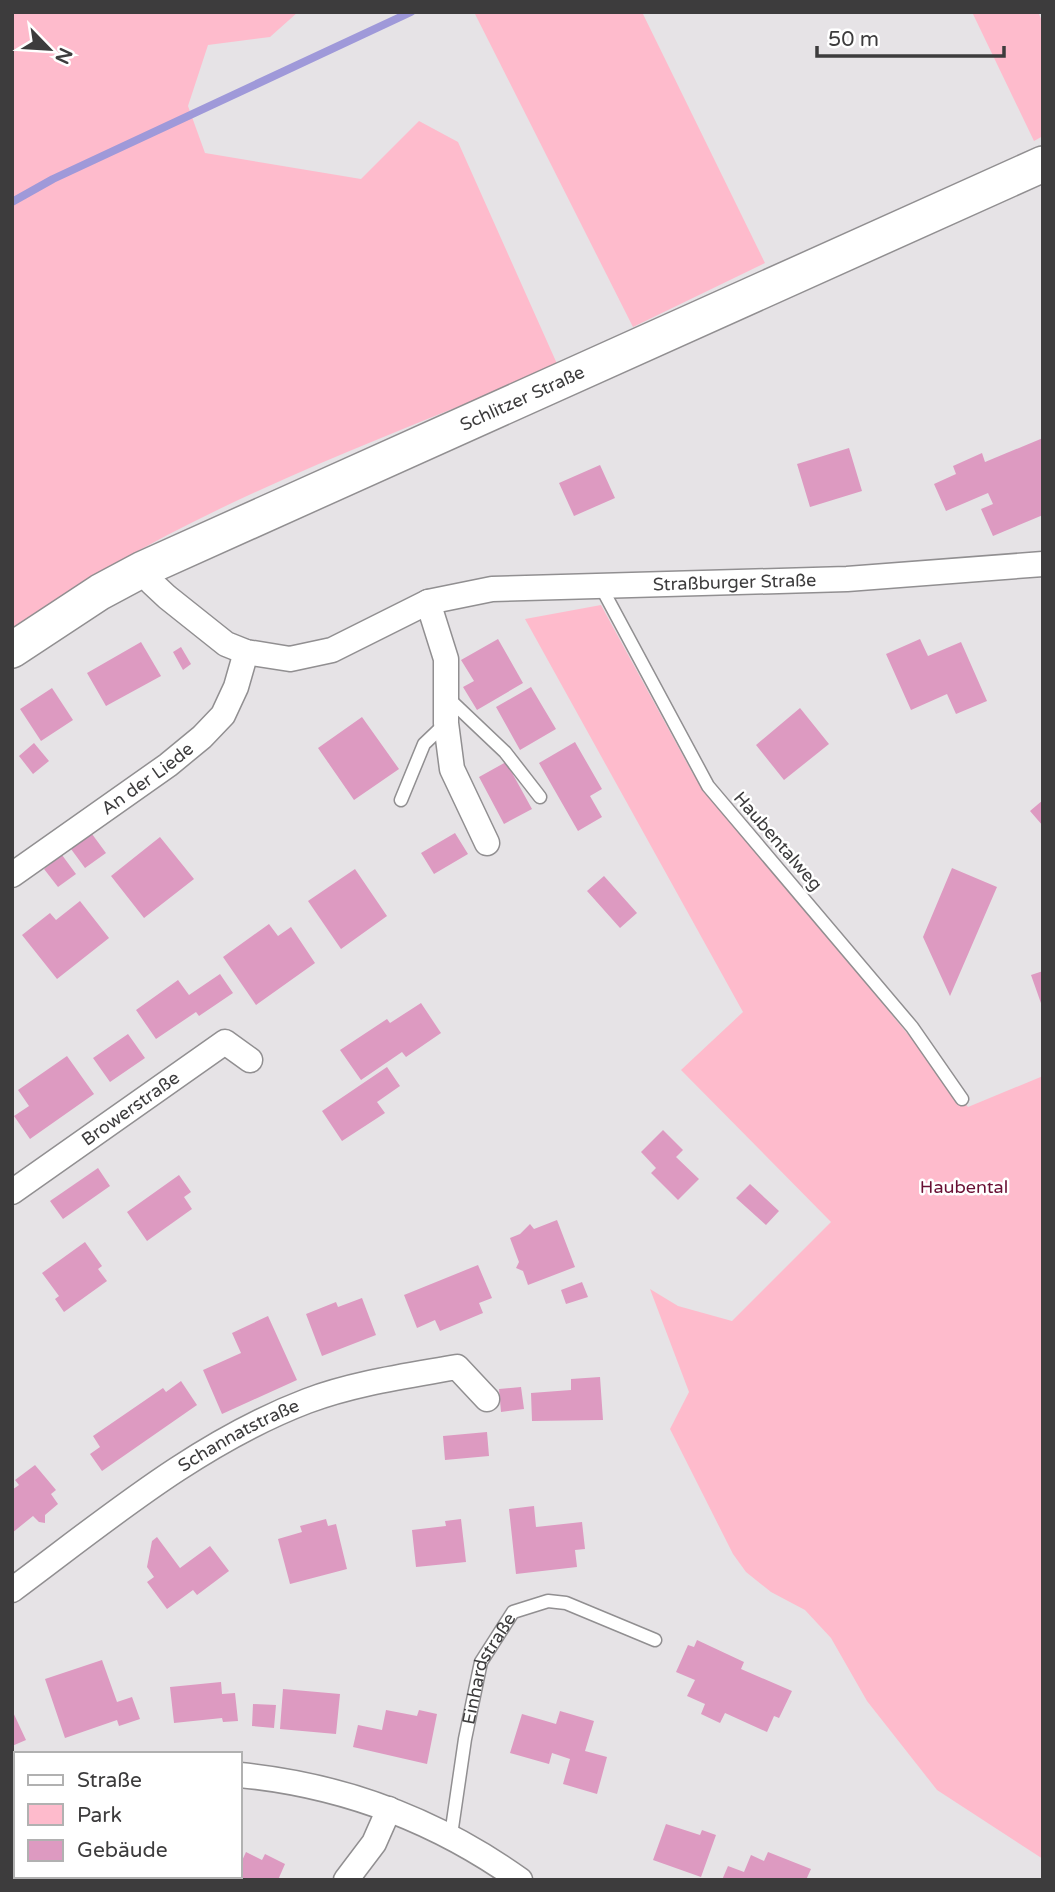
<svg xmlns="http://www.w3.org/2000/svg" width="1055" height="1892" viewBox="0 0 1055 1892" font-family="'Varela Round',sans-serif">
<style>
.green{fill:#febbcc}
.lines{fill:none;stroke-linecap:round;stroke-linejoin:round}
.stream{stroke:#9f99d9;stroke-width:8}
.building{fill:#dd9ac1}
.service-casing{stroke:#918f91;stroke-width:15}
.minor-casing{stroke:#918f91;stroke-width:27}
.secondary-casing{stroke:#918f91;stroke-width:38}
.service{stroke:#fff;stroke-width:12}
.minor{stroke:#fff;stroke-width:24}
.secondary{stroke:#fff;stroke-width:35}
.labels{text-anchor:middle;dominant-baseline:central;stroke-width:5;stroke-linejoin:round;paint-order:stroke}
.street-label{font-size:18px;fill:#3d3c3d;stroke:#fff}
.park-label{font-size:18px;fill:#691034;stroke:#fff}
</style>
<rect width="100%" height="100%" fill="#e6e3e6"/>
<path class="green" d="M 12,12 L 298,12 L 270,37 L 208,45 L 188,106 L 205,153 L 361,179 L 419,121 L 458,142 L 558,366 C 373,443 175,511 12,631 Z
M 474,12 L 642,12 L 765,263 L 633,327 Z
M 972,12 L 1038,12 L 1043,23 L 1043,136 L 1034,141 Z
M 601,605 L 693,774 L 968,1107 L 1043,1076 L 1043,1859 L 937,1790 L 867,1701 L 831,1638 L 805,1610 L 771,1592 L 746,1572 L 733,1554 L 670,1429 L 689,1392 L 650,1289 L 678,1306 L 732,1321 L 831,1222 L 681,1070 L 743,1012 L 525,619 Z"/>
<g class="lines">
<path class="stream" d="M 12,202 L 53,179 L 411,12"/>
</g>
<path class="building" d="M 1043,438 L 1043,515 L 993,536 L 981,509 L 993,504 L 988,493 L 946,511 L 934,484 L 956,474 L 953,466 L 982,453 L 985,462 Z
M 849,448 L 862,491 L 810,507 L 797,464 Z
M 600,465 L 615,498 L 574,516 L 559,483 Z
M 498,639 L 523,683 L 477,710 L 463,687 L 474,681 L 461,660 Z
M 920,639 L 928,656 L 961,642 L 987,701 L 956,714 L 947,694 L 911,710 L 886,654 Z
M 141,642 L 161,676 L 106,706 L 87,673 Z
M 181,647 L 191,664 L 183,670 L 173,652 Z
M 531,687 L 556,729 L 520,750 L 496,707 Z
M 52,688 L 73,720 L 41,741 L 20,709 Z
M 800,708 L 829,744 L 784,780 L 756,745 Z
M 362,717 L 399,769 L 354,800 L 318,748 Z
M 575,742 L 602,789 L 590,796 L 602,817 L 578,831 L 539,763 Z
M 34,743 L 49,761 L 33,774 L 19,756 Z
M 506,762 L 532,809 L 504,824 L 479,777 Z
M 1043,800 L 1043,826 L 1030,811 Z
M 455,833 L 468,854 L 434,874 L 421,853 Z
M 92,834 L 106,853 L 85,868 L 71,849 Z
M 160,837 L 194,879 L 144,918 L 111,876 Z
M 62,855 L 76,874 L 58,887 L 44,869 Z
M 952,868 L 997,887 L 950,996 L 923,937 Z
M 355,869 L 387,916 L 341,949 L 308,901 Z
M 604,876 L 637,913 L 620,928 L 587,891 Z
M 80,901 L 109,938 L 57,979 L 22,935 L 50,913 L 56,920 Z
M 269,924 L 278,936 L 291,927 L 315,963 L 256,1005 L 223,957 Z
M 1043,971 L 1043,1006 L 1042,1006 L 1031,975 Z
M 220,974 L 233,993 L 199,1016 L 196,1012 L 156,1039 L 136,1010 L 178,980 L 189,995 Z
M 421,1003 L 441,1033 L 406,1057 L 402,1052 L 361,1080 L 340,1050 L 387,1019 L 390,1023 Z
M 128,1034 L 145,1058 L 110,1082 L 93,1058 Z
M 67,1056 L 94,1094 L 30,1139 L 14,1116 L 29,1106 L 18,1090 Z
M 387,1067 L 400,1086 L 377,1102 L 385,1113 L 342,1141 L 322,1111 Z
M 663,1130 L 683,1150 L 676,1157 L 699,1179 L 678,1200 L 651,1173 L 656,1168 L 641,1152 Z
M 98,1168 L 110,1186 L 63,1219 L 50,1201 Z
M 179,1175 L 191,1192 L 184,1197 L 192,1209 L 147,1241 L 127,1212 Z
M 750,1184 L 779,1211 L 766,1225 L 736,1198 Z
M 557,1220 L 575,1267 L 528,1285 L 523,1271 L 516,1268 L 519,1262 L 510,1238 L 520,1234 L 530,1224 L 534,1229 Z
M 85,1242 L 102,1266 L 98,1269 L 107,1281 L 64,1312 L 55,1299 L 59,1296 L 42,1273 Z
M 478,1265 L 492,1298 L 479,1303 L 483,1313 L 440,1331 L 435,1320 L 417,1328 L 404,1295 Z
M 582,1282 L 588,1297 L 566,1304 L 561,1290 Z
M 362,1298 L 376,1335 L 322,1356 L 306,1314 L 336,1302 L 338,1307 Z
M 268,1316 L 297,1380 L 222,1414 L 203,1370 L 241,1353 L 232,1333 Z
M 600,1377 L 603,1420 L 532,1421 L 531,1393 L 571,1390 L 571,1379 Z
M 181,1381 L 197,1405 L 102,1471 L 90,1454 L 100,1447 L 93,1436 L 163,1388 L 166,1392 Z
M 521,1387 L 524,1409 L 501,1412 L 499,1389 Z
M 487,1432 L 489,1456 L 445,1460 L 443,1436 Z
M 35,1465 L 56,1490 L 51,1494 L 58,1504 L 45,1515 L 45,1523 L 39,1522 L 33,1516 L 12,1533 L 12,1490 L 19,1485 L 15,1480 Z
M 534,1506 L 536,1527 L 582,1522 L 585,1549 L 575,1550 L 577,1567 L 516,1574 L 509,1509 Z
M 326,1519 L 328,1526 L 336,1524 L 347,1569 L 290,1584 L 278,1539 L 302,1532 L 300,1526 Z
M 461,1519 L 466,1562 L 416,1567 L 412,1530 L 446,1526 L 445,1521 Z
M 157,1537 L 180,1568 L 210,1546 L 229,1571 L 197,1595 L 193,1590 L 167,1609 L 147,1582 L 154,1577 L 147,1567 L 152,1541 Z
M 697,1640 L 744,1662 L 741,1669 L 792,1691 L 779,1718 L 774,1716 L 767,1732 L 725,1713 L 720,1723 L 701,1714 L 705,1704 L 687,1696 L 695,1680 L 676,1672 L 688,1645 L 694,1647 Z
M 102,1660 L 117,1702 L 132,1697 L 140,1719 L 119,1726 L 117,1720 L 65,1738 L 45,1679 Z
M 221,1682 L 222,1694 L 235,1693 L 238,1721 L 223,1722 L 222,1718 L 174,1723 L 170,1687 Z
M 283,1689 L 340,1694 L 336,1734 L 280,1729 Z
M 253,1704 L 276,1705 L 274,1728 L 252,1726 Z
M 12,1710 L 26,1740 L 12,1746 Z
M 386,1710 L 417,1716 L 419,1710 L 437,1714 L 427,1764 L 353,1747 L 358,1725 L 382,1730 Z
M 560,1711 L 594,1721 L 585,1751 L 607,1757 L 597,1794 L 563,1784 L 570,1759 L 552,1753 L 549,1764 L 510,1753 L 522,1714 L 556,1724 Z
M 666,1824 L 700,1835 L 702,1830 L 716,1835 L 701,1877 L 653,1860 Z
M 246,1852 L 262,1860 L 265,1854 L 285,1864 L 278,1880 L 146,1880 L 139,1876 L 240,1876 L 240,1865 Z
M 768,1852 L 811,1869 L 806,1880 L 722,1880 L 728,1866 L 744,1872 L 751,1855 L 764,1861 Z"/>
<g class="lines">
<defs>
<g id="service">
<path d="M 600,585 L 708,786 L 912,1027 L 962,1099"/>
<path d="M 448,698 L 505,752 L 540,797"/>
<path d="M 401,800 L 424,744 L 446,723"/>
<path id="s1" d="M 451,1835 L 465,1739 L 481,1662 L 513,1612 L 548,1601 L 566,1603 L 655,1640"/>
</g>
<g id="minor">
<path id="s2" d="M 143,569 L 152,583 L 167,597 L 226,644 L 246,652 L 290,659 L 332,650 L 428,602 L 492,589 L 847,579 L 1043,564"/>
<path d="M 428,602 L 446,659 L 446,723 L 452,769 L 487,843"/>
<path id="s3" d="M 12,875 L 168,765 L 202,737 L 223,715 L 236,687 L 246,652"/>
<path id="s4" d="M 12,1192 L 225,1042 L 250,1060"/>
<path id="s5" d="M 12,1590 C 105,1521 197,1443 307,1401 C 355,1383 407,1376 457,1367 L 487,1399"/>
<path d="M 240,1775 C 342,1785 436,1820 520,1880"/>
<path d="M 12,1802 L 16,1801"/>
<path d="M 346,1880 L 374,1843 L 389,1809"/>
</g>
<g id="secondary">
<path id="s6" d="M 12,650 L 100,592 L 143,569 L 1043,164"/>
</g>
</defs>
<use href="#service" class="service-casing"/>
<use href="#minor" class="minor-casing"/>
<use href="#secondary" class="secondary-casing"/>
<use href="#service" class="service"/>
<use href="#minor" class="minor"/>
<use href="#secondary" class="secondary"/>
</g>
<g class="labels">
<g class="street-label">
<text stroke="none"><textPath href="#s6" startOffset="570">Schlitzer Straße</textPath></text>
<text stroke="none"><textPath href="#s2" startOffset="637">Straßburger Straße</textPath></text>
<text stroke="none"><textPath href="#s3" startOffset="166">An der Liede</textPath></text>
<text transform="translate(778 841) rotate(49)">Haubentalweg</text>
<text stroke="none"><textPath href="#s4" startOffset="145">Browerstraße</textPath></text>
<text stroke="none"><textPath href="#s5" startOffset="275">Schannatstraße</textPath></text>
<text stroke="none"><textPath href="#s1" startOffset="172">Einhardstraße</textPath></text>
</g>
<g class="park-label">
<text x="964" y="1187">Haubental</text>
</g>
</g>
<rect width="1055" height="1892" fill="none" stroke="#3d3c3d" stroke-width="28"/>
<rect x="14" y="1752" width="228" height="126" fill="#ffffff" stroke="#b1b1b1" stroke-width="2"/>
<rect x="28" y="1775" width="35" height="10" fill="#ffffff" stroke="#b1b1b1" stroke-width="2"/>
<text x="77" y="1787" font-size="21" fill="#3d3c3d">Straße</text>
<rect x="28" y="1804" width="35" height="21" fill="#febbcc" stroke="#b1b1b1" stroke-width="2"/>
<text x="77" y="1822" font-size="21" fill="#3d3c3d">Park</text>
<rect x="28" y="1840" width="35" height="21" fill="#dd9ac1" stroke="#b1b1b1" stroke-width="2"/>
<text x="77" y="1857" font-size="21" fill="#3d3c3d">Gebäude</text>
<g transform="translate(49 49) rotate(115)" stroke="#ffffff" stroke-width="5" paint-order="stroke">
<path d="M0-5L12 26L0 18L-12 26Z" fill="#3d3c3d"/>
<text y="-10" font-size="19" font-weight="bold" text-anchor="middle" fill="#3d3c3d">N</text>
</g>
<path d="M817 46v10h187v-10" fill="none" stroke="#3d3c3d" stroke-width="3.5"/>
<text x="828" y="46" font-size="21" fill="#3d3c3d" stroke="#ffffff" stroke-width="5" paint-order="stroke">50 m</text>
</svg>
